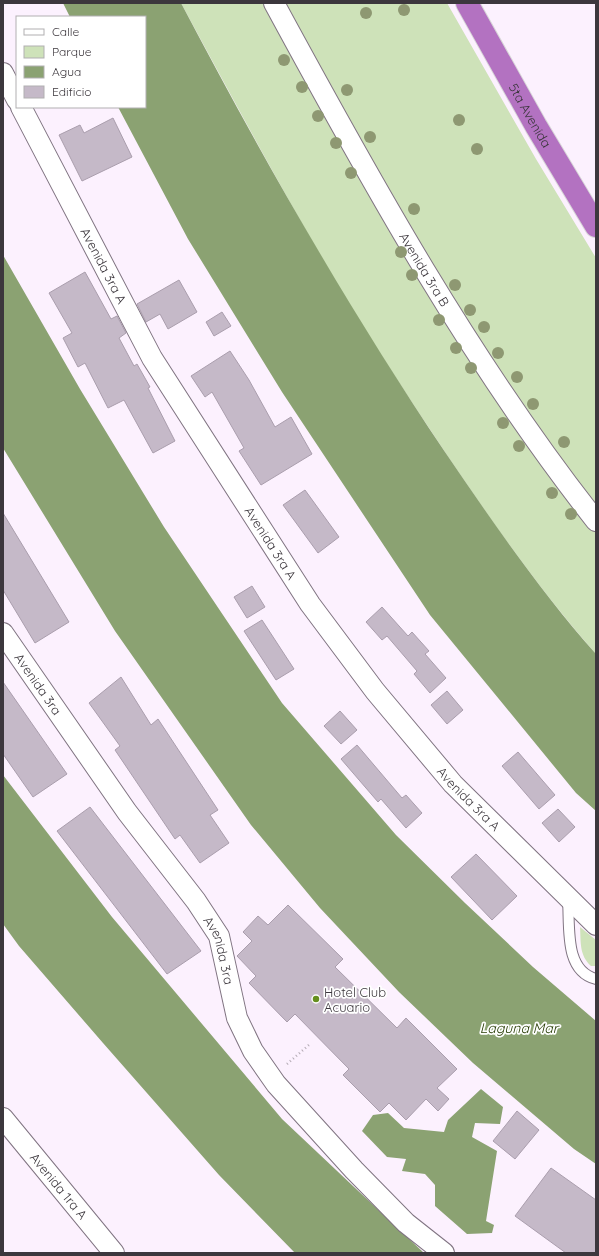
<svg xmlns="http://www.w3.org/2000/svg" width="599" height="1256" viewBox="0 0 599 1256" font-family="Quicksand,sans-serif">
<style>
.green{fill:#cee2b9}
.water{fill:#8ba272}
.building{fill:#c5b9c8;stroke:#aa9ead}
.lines{fill:none;stroke-linecap:round;stroke-linejoin:round}
.lane-casing{stroke:#807482;stroke-width:12}
.street-casing{stroke:#807482;stroke-width:22}
.highway-casing{stroke:#d8d7d8;stroke-width:24}
.path{stroke:#b3aab4;stroke-width:2.5;stroke-dasharray:1 3;stroke-linecap:butt}
.lane{stroke:#fff;stroke-width:10}
.street{stroke:#fff;stroke-width:20}
.highway{stroke:#b372c1;stroke-width:22}
.tree{fill:#8e9872}
.poi-dot{fill:#658f1f;stroke:#fff;stroke-width:1.5}
.labels{text-anchor:middle;dominant-baseline:central;stroke-width:3.5;stroke-linejoin:round;paint-order:stroke}
.street-label{font-size:13px;fill:#3c373d;stroke:#fff}
.poi-label{font-size:13px;fill:#3c373d;stroke:#fff;text-anchor:start}
.water-label{font-size:14px;font-style:italic;fill:#293e06;stroke:#fff}
</style>
<rect width="100%" height="100%" fill="#fcf1fe"/>
<path class="green" d="M 181,3 L 447,3 L 536,159 L 596,258 L 596,654 C 542,593 495,526 449,458 C 411,401 373,344 338,285 C 283,193 232,97 181,3 Z
M 580,927 L 596,940 L 596,966 L 591,966 C 579,955 581,942 580,927 Z"/>
<path class="water" d="M 63,3 L 181,3 C 262,157 348,308 445,452 C 492,521 540,591 596,654 L 596,811 L 576,793 L 430,615 L 282,392 L 188,239 L 118,107 L 145,107 L 145,17 L 70,17 Z
M 3,255 L 80,389 L 164,527 L 282,703 L 396,835 L 465,903 L 533,967 L 596,1021 L 596,1164 L 574,1149 L 473,1063 L 399,992 L 320,908 L 251,825 L 115,631 L 3,448 Z
M 3,775 L 112,917 L 282,1119 L 424,1253 L 295,1253 L 219,1175 L 103,1043 L 19,946 L 3,924 Z
M 481,1089 L 503,1107 L 500,1124 L 475,1123 L 472,1137 L 497,1151 L 486,1221 L 494,1225 L 492,1233 L 467,1234 L 435,1206 L 435,1185 L 425,1174 L 402,1171 L 406,1159 L 387,1157 L 362,1131 L 373,1115 L 388,1113 L 404,1128 L 444,1132 L 448,1120 Z"/>
<path class="building" d="M 113,118 L 132,157 L 82,181 L 59,135 L 80,125 L 84,133 Z
M 85,272 L 111,319 L 117,316 L 126,333 L 119,338 L 134,366 L 137,364 L 150,387 L 148,388 L 175,441 L 153,453 L 124,400 L 108,408 L 85,363 L 78,367 L 63,338 L 72,333 L 49,293 Z
M 179,280 L 197,312 L 168,329 L 160,314 L 146,322 L 137,304 Z
M 222,312 L 231,326 L 214,336 L 206,322 Z
M 230,351 L 249,380 L 275,427 L 291,417 L 312,454 L 261,485 L 239,451 L 244,448 L 212,392 L 205,397 L 191,376 Z
M 305,490 L 339,537 L 318,553 L 283,505 Z
M 3,513 L 69,622 L 35,643 L 3,590 Z
M 252,586 L 265,607 L 247,618 L 234,597 Z
M 382,607 L 408,636 L 412,632 L 429,651 L 425,654 L 446,678 L 430,693 L 414,674 L 417,671 L 387,636 L 382,640 L 366,622 Z
M 262,620 L 294,669 L 276,680 L 244,631 Z
M 121,677 L 151,725 L 158,719 L 218,810 L 210,815 L 229,843 L 200,863 L 180,835 L 175,839 L 115,750 L 120,746 L 89,703 Z
M 3,682 L 67,774 L 33,797 L 3,754 Z
M 447,691 L 463,710 L 447,724 L 431,705 Z
M 340,711 L 357,730 L 341,744 L 324,726 Z
M 357,745 L 402,798 L 406,795 L 422,813 L 406,828 L 381,799 L 378,802 L 341,759 Z
M 518,752 L 555,795 L 539,809 L 502,766 Z
M 90,807 L 201,951 L 167,974 L 57,831 Z
M 558,809 L 575,827 L 559,842 L 542,823 Z
M 476,854 L 517,896 L 492,920 L 451,877 Z
M 288,905 L 343,959 L 335,967 L 397,1028 L 406,1018 L 457,1069 L 437,1088 L 449,1099 L 438,1111 L 426,1099 L 406,1120 L 389,1103 L 380,1112 L 343,1075 L 349,1069 L 295,1014 L 287,1022 L 249,983 L 256,976 L 237,956 L 252,941 L 243,932 L 258,916 L 268,925 Z
M 517,1111 L 539,1130 L 515,1159 L 493,1141 Z
M 551,1168 L 596,1200 L 596,1253 L 566,1253 L 515,1216 Z"/>
<g class="lines">
<defs>
<path id="lane" d="M 568,900 C 570,927 564,971 596,979"/>
<g id="street">
<path id="s1" d="M 274,3 C 371,182 470,361 596,521"/>
<path d="M 3,73 L 17,100"/>
<path id="s2" d="M 21,107 L 152,358 L 310,604 L 375,691 L 453,784 L 596,925"/>
<path id="s3" d="M 3,633 L 127,812 L 196,901 L 219,936 L 237,1018 L 253,1051 L 276,1084 L 354,1170 L 406,1223 L 444,1253"/>
<path id="s4" d="M 3,1118 L 114,1253"/>
</g>
<g id="highway">
<path id="s5" d="M 467,3 L 536,126 L 596,226"/>
</g>
</defs>
<use href="#lane" class="lane-casing"/>
<use href="#street" class="street-casing"/>
<use href="#highway" class="highway-casing"/>
<path class="path" d="M 287,1064 L 310,1044"/>
<use href="#lane" class="lane"/>
<use href="#street" class="street"/>
<use href="#highway" class="highway"/>
</g>
<g class="tree">
<circle cx="404" cy="10" r="6"/>
<circle cx="366" cy="13" r="6"/>
<circle cx="284" cy="60" r="6"/>
<circle cx="302" cy="87" r="6"/>
<circle cx="347" cy="90" r="6"/>
<circle cx="318" cy="116" r="6"/>
<circle cx="459" cy="120" r="6"/>
<circle cx="370" cy="137" r="6"/>
<circle cx="336" cy="143" r="6"/>
<circle cx="477" cy="149" r="6"/>
<circle cx="351" cy="173" r="6"/>
<circle cx="414" cy="209" r="6"/>
<circle cx="401" cy="252" r="6"/>
<circle cx="412" cy="275" r="6"/>
<circle cx="455" cy="285" r="6"/>
<circle cx="470" cy="310" r="6"/>
<circle cx="439" cy="320" r="6"/>
<circle cx="484" cy="327" r="6"/>
<circle cx="456" cy="348" r="6"/>
<circle cx="498" cy="353" r="6"/>
<circle cx="471" cy="368" r="6"/>
<circle cx="517" cy="377" r="6"/>
<circle cx="533" cy="404" r="6"/>
<circle cx="503" cy="423" r="6"/>
<circle cx="564" cy="442" r="6"/>
<circle cx="519" cy="446" r="6"/>
<circle cx="552" cy="493" r="6"/>
<circle cx="571" cy="514" r="6"/>
</g>
<circle class="poi-dot" cx="316" cy="999" r="4"/>
<g class="labels">
<g class="street-label">
<text stroke="none"><textPath href="#s5" startOffset="129">5ta Avenida</textPath></text>
<text stroke="none"><textPath href="#s2" startOffset="179">Avenida 3ra A</textPath></text>
<text stroke="none"><textPath href="#s1" startOffset="306">Avenida 3ra B</textPath></text>
<text stroke="none"><textPath href="#s2" startOffset="503">Avenida 3ra A</textPath></text>
<text stroke="none"><textPath href="#s3" startOffset="62">Avenida 3ra</textPath></text>
<text stroke="none"><textPath href="#s2" startOffset="827">Avenida 3ra A</textPath></text>
<text stroke="none"><textPath href="#s3" startOffset="386">Avenida 3ra</textPath></text>
<text stroke="none"><textPath href="#s4" startOffset="88">Avenida 1ra A</textPath></text>
</g>
<g class="poi-label">
<text x="324" y="992">Hotel Club<tspan x="324" dy="15">Acuario</tspan></text>
</g>
<g class="water-label">
<text x="519" y="1028">Laguna Mar</text>
</g>
</g>
<rect width="599" height="1256" fill="none" stroke="#3c373d" stroke-width="8"/>
<rect x="16" y="16" width="130" height="92" fill="#ffffff" stroke="#b1afb1"/>
<rect x="24" y="29" width="20" height="6" fill="#ffffff" stroke="#b1afb1"/>
<text x="52" y="36" font-size="12" fill="#3c373d">Calle</text>
<rect x="24" y="46" width="20" height="12" fill="#cee2b9" stroke="#b1afb1"/>
<text x="52" y="56" font-size="12" fill="#3c373d">Parque</text>
<rect x="24" y="66" width="20" height="12" fill="#8ba272" stroke="#b1afb1"/>
<text x="52" y="76" font-size="12" fill="#3c373d">Agua</text>
<rect x="24" y="86" width="20" height="12" fill="#c5b9c8" stroke="#b1afb1"/>
<text x="52" y="96" font-size="12" fill="#3c373d">Edificio</text>
</svg>
